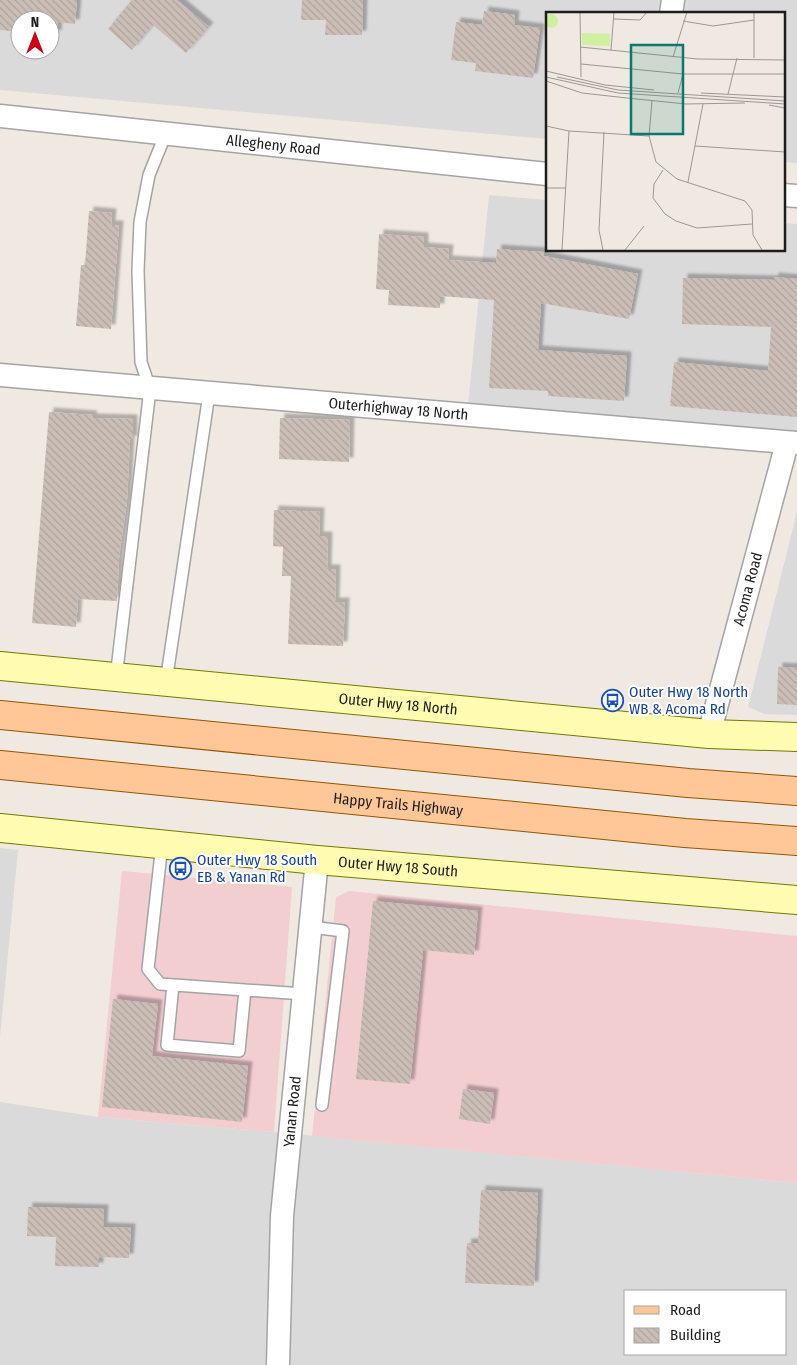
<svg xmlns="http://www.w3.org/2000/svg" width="797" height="1365" viewBox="0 0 797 1365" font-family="'Fira Sans Condensed',sans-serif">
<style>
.residential{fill:#dbdada;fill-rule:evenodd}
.commercial{fill:#f2ced1}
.building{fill:url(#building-back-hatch);filter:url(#shadow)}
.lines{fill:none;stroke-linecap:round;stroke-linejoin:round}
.lane-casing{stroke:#a4a4a4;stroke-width:14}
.street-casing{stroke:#a4a4a4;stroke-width:25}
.secondary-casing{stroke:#777800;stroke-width:30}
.primary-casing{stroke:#965400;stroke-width:30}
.lane{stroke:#fff;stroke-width:11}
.street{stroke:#fff;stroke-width:22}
.secondary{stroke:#fffbb0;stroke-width:28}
.primary{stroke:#ffc797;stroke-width:28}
.labels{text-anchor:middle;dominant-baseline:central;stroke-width:4;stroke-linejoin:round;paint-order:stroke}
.street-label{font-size:15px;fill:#1d1d1d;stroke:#fff}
.transit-label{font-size:15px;fill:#164399;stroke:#fff;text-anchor:start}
.inset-road{fill:none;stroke:#9b9793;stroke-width:1}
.view{fill:#0f766e;fill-opacity:0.15;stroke:#0f766e;stroke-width:2.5}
.inset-edge{fill:none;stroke:#1d1d1d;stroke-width:2.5}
</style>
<defs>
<pattern id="building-back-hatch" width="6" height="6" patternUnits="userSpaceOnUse" patternTransform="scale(1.25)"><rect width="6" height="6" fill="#cbbeb7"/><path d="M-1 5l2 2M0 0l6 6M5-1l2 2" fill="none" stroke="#aea39d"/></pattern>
<filter id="shadow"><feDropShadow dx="4.5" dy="-4.5" stdDeviation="1" flood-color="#0004"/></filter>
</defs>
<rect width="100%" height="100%" fill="#efe9e1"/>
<path class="residential" d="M 0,0 L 797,0 L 797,163 L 783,162 L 783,14 L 547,14 L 547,139 L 0,90 ZM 20,20 L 50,20 L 50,50 L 20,50 Z
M 489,195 L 547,200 L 547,250 L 783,250 L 783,223 L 797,224 L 797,431 L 468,405 Z
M 797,512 L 797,715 L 764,714 L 748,707 Z
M 0,848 L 18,850 L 0,1037 Z
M 0,1102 L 98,1117 L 274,1132 L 797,1183 L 797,1365 L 0,1365 ZM 626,1291 L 786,1291 L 786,1354 L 626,1354 Z"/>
<path class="commercial" d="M 122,871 L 292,887 L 274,1132 L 98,1117 Z
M 349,891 L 797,936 L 797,1183 L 312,1136 L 336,897 Z"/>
<path class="building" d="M 0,0 L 77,0 L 75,24 L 58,22 L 57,35 L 50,34 L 50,20 L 20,20 L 20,32 L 0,30 Z
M 132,0 L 177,0 L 209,27 L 186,53 L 153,25 L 132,50 L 108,29 Z
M 302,0 L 363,0 L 362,35 L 325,35 L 326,20 L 301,20 Z
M 484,11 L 515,15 L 514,25 L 540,28 L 533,78 L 475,71 L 476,63 L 451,60 L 456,22 L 482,25 Z
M 89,211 L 112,213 L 111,225 L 119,225 L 111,329 L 76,326 L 81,265 L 85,265 Z
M 379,234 L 424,237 L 424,247 L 449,249 L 448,260 L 496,263 L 497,249 L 544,252 L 544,256 L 638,274 L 629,319 L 541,303 L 538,350 L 627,356 L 624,401 L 548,396 L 548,391 L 489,388 L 494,300 L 440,296 L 440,308 L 388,305 L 389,290 L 376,289 Z
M 774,277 L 797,279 L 797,417 L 670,406 L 674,362 L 768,371 L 771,327 L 682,324 L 683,278 L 774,280 Z
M 49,412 L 93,415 L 92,418 L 133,419 L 133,440 L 130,440 L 127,500 L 119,558 L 117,601 L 78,599 L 76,627 L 32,623 Z
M 280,418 L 350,420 L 349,462 L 279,459 Z
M 274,510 L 320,512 L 319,536 L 328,536 L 327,569 L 336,569 L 335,602 L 345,602 L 343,646 L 288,644 L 291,576 L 282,576 L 283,547 L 273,546 Z
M 778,667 L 797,668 L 797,705 L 777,704 Z
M 373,901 L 478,911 L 474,955 L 423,950 L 410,1084 L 356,1079 Z
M 113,999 L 158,1004 L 152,1056 L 248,1066 L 242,1122 L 102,1107 Z
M 463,1089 L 494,1093 L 490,1124 L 459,1119 Z
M 481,1190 L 538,1193 L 534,1286 L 465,1283 L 467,1243 L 478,1243 Z
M 28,1207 L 104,1209 L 103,1227 L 131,1228 L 129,1258 L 99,1257 L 99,1267 L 55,1266 L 56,1237 L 27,1236 Z"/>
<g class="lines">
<defs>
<path id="lane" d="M 116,678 L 150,389 L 141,362 L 138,271 L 140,222 L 149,175 L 166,133
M 166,682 L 209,394
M 162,844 L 148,969 L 160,984 L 304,994
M 311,927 L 343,931 L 322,1105
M 173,985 L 167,1045 L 239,1051 L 245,990"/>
<g id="street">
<path d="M 671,14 L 673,0"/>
<path id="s1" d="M 0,116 L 547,174"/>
<path d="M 783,195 L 797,196"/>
<path id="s2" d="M 0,375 L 797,443"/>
<path id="s3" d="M 709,734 L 787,443"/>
<path id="s4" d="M 278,1365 L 282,1216 L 317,860"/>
</g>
<g id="secondary">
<path id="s5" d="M 0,666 L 709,734 L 797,737"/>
<path id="s6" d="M 0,828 L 317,860 L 797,900"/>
</g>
<g id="primary">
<path d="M 0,715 L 688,783 L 797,791"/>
<path id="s7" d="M 0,765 L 685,833 L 797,841"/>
</g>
</defs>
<use href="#lane" class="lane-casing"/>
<use href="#street" class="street-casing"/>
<use href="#secondary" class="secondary-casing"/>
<use href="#primary" class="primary-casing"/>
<use href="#lane" class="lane"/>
<use href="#street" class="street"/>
<use href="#secondary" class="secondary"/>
<use href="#primary" class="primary"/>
</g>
<defs>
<symbol id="bus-ring" viewBox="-11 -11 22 22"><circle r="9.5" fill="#fff" stroke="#1a4fb4" stroke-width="1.5"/><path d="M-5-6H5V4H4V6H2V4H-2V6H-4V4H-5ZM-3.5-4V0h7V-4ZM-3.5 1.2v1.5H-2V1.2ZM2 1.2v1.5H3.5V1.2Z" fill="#1a4fb4"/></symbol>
</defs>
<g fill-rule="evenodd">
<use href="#bus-ring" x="600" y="688" width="25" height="25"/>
<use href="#bus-ring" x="168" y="856" width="25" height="25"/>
</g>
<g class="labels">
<g class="street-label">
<text stroke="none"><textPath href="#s1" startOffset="275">Allegheny Road</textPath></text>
<text stroke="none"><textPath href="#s2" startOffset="400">Outerhighway 18 North</textPath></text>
<text stroke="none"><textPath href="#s3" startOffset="150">Acoma Road</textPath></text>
<text stroke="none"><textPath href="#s5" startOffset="400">Outer Hwy 18 North</textPath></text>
<text stroke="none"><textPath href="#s7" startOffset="400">Happy Trails Highway</textPath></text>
<text stroke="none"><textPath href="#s6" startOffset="400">Outer Hwy 18 South</textPath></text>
<text stroke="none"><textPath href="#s4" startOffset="254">Yanan Road</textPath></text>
</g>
<g class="transit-label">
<text x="629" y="692">Outer Hwy 18 North<tspan x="629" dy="17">WB &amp; Acoma Rd</tspan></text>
<text x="197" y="860">Outer Hwy 18 South<tspan x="197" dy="17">EB &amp; Yanan Rd</tspan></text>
</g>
</g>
<g transform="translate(546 12)">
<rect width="239" height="239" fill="#efe9e1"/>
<path d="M-2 9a7 7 0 1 1 14 0a7 7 0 1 1-14 0ZM 36,21 L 64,22 L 64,34 L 36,33 Z" fill="#d0efa1"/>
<path class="inset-road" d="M 34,0 L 35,65M 68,7 L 94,8 L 101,0M 137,9 L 167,14 L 208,8M 34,35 L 152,47 L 239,48M 65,38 L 68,0M 127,45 L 141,0M 208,46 L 208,0M 35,52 L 137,62 L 239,62M 0,59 L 59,73 L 108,78M 0,65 L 72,81 L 239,92M 11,65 L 72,78 L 239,89M 0,69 L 36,81 L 81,86 L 140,92 L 199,91M 132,81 L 137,62M 155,81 L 239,85M 182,82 L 191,46M 106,89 L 103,124 L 110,150 L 131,167 L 199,189 L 206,198 L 207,223 L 216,238M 223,93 L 239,96M 0,114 L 23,119 L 103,124M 149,134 L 239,140M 117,158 L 108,172 L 107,186 L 119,202 L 130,209 L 151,216 L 206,212M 142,170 L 157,92M 0,176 L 20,176M 16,238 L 23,119M 57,238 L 53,218 L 58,120M 79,238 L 98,214"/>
<path class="view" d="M 85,33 L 137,33 L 137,122 L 85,122 Z"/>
<rect width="239" height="239" class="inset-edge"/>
</g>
<rect x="624" y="1290" width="162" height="65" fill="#ffffff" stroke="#a5a5a5"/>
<rect x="634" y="1306" width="25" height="8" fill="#ffc797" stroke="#a5a5a5"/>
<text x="670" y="1315" font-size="15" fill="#1d1d1d">Road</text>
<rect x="634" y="1328" width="25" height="15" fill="url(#building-back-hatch)" stroke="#a5a5a5"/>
<text x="670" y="1340" font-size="15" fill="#1d1d1d">Building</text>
<g transform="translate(35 35)"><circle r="24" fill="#ffffff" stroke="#a5a5a5"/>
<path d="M0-4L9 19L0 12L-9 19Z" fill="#ca0015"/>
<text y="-8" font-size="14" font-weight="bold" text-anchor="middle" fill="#1d1d1d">N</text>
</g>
</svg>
